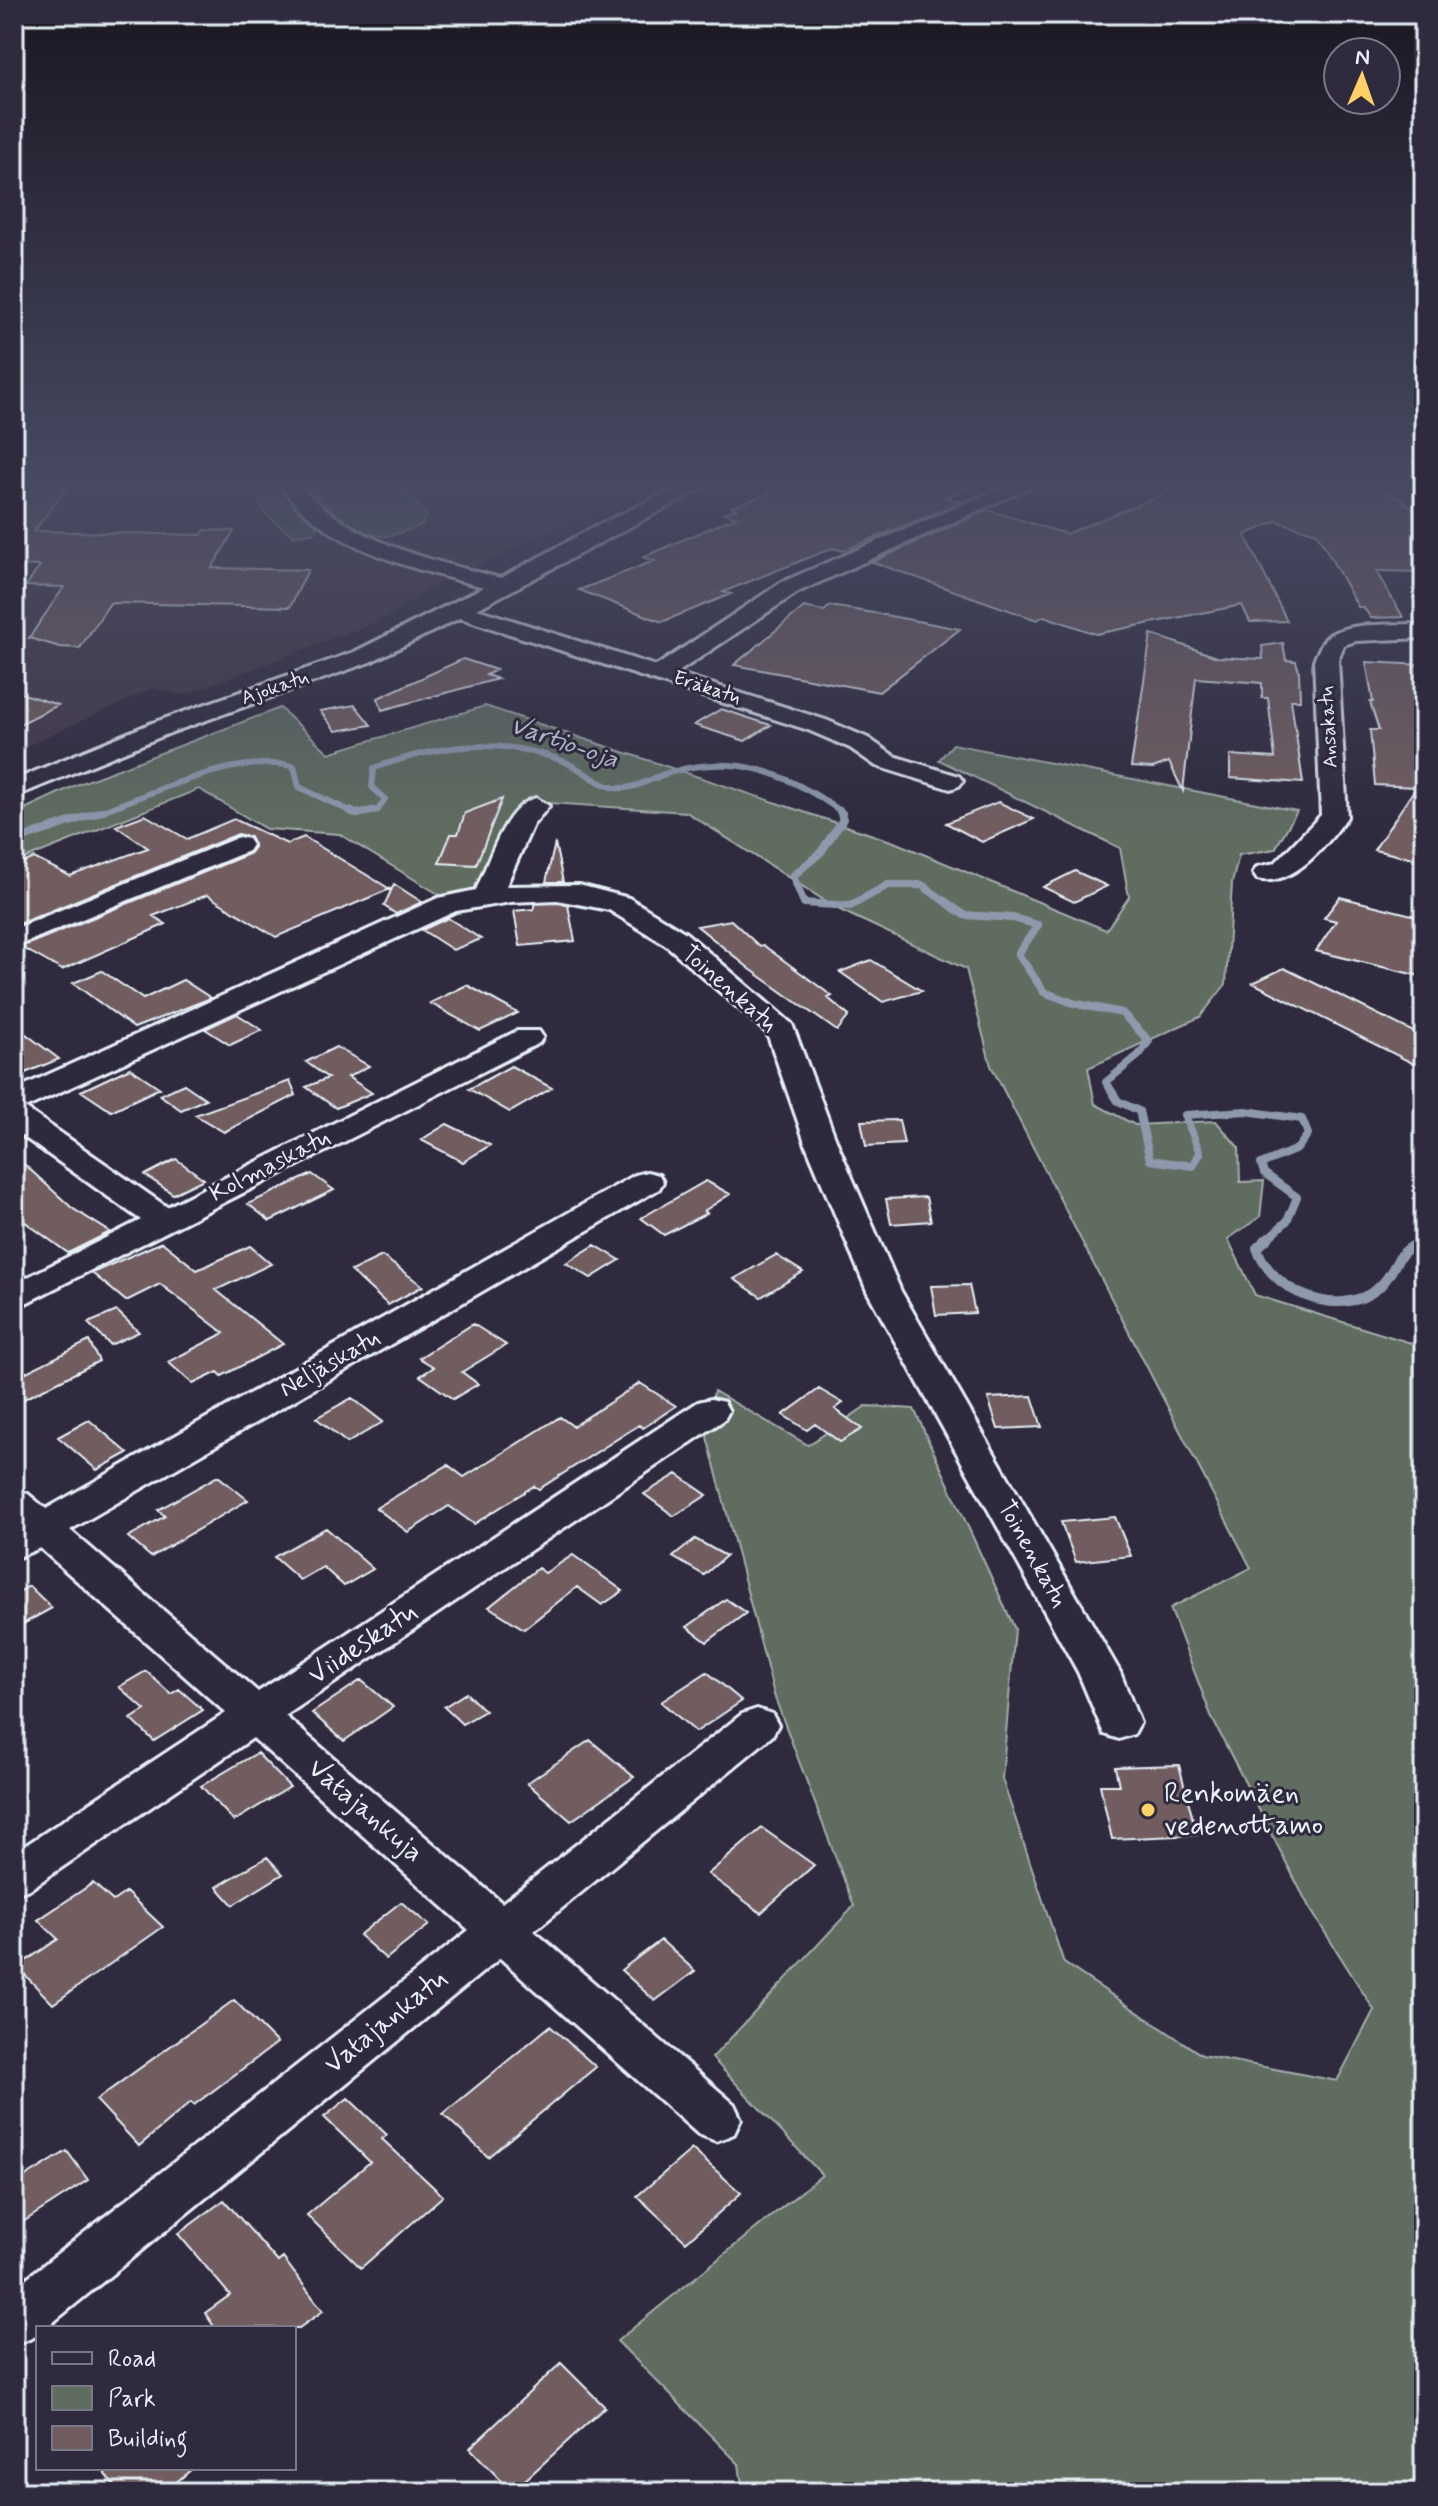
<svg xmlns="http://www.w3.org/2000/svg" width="1438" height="2506" viewBox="0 0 1438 2506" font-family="Mynerve,sans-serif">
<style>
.built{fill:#433947}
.green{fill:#616c60;stroke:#a4aeac;stroke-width:2}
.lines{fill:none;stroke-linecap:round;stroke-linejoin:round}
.stream-far2{stroke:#8e99ad;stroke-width:6}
.stream-far1{stroke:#8e99ad;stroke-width:8}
.stream{stroke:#8e99ad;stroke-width:10}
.building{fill:#715d5f;stroke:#e8f1f8;stroke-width:2}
.minor-casing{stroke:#e8f1f8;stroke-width:6}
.minor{fill:#2f2a3d;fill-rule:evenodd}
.poi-dot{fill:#ffd166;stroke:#2f2a3d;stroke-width:3}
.labels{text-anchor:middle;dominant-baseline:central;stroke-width:6;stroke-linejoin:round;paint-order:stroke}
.far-street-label{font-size:20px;fill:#e8f1f8;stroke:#2f2a3d}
.street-label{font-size:24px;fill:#e8f1f8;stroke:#2f2a3d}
.water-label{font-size:26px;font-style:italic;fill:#acb6c6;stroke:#2f2a3d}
.near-street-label{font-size:28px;fill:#e8f1f8;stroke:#2f2a3d}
.near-poi-label{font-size:28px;fill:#e8f1f8;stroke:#2f2a3d;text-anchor:start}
</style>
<rect width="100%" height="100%" fill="#2f2a3d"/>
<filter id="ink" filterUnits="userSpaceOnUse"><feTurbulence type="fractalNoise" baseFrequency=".0125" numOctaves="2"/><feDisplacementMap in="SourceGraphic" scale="16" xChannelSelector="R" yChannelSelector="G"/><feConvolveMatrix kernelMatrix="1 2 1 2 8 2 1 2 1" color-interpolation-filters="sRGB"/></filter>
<g filter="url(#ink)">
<path class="built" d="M 14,484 L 653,484 L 432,587 L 384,619 L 184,695 L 153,688 L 14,752 Z"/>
<path class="green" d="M 306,484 L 397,484 L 427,515 L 423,524 C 412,528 398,536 386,536 C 356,537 325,504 306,484 Z
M 275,498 L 285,501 L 318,526 L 315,532 L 294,536 L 266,515 L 259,503 Z
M 485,706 L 894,842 L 1106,930 L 1129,897 L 1120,848 L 939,760 L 953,744 L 1297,811 L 1275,849 L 1239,855 L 1232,883 L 1226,984 L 1200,1017 L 1088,1068 L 1095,1104 L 1135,1125 L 1216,1121 L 1239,1148 L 1240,1182 L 1264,1181 L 1260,1217 L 1228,1239 L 1255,1295 L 1424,1347 L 1424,2492 L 743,2492 L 739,2464 L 617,2341 L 822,2175 L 712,2058 L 854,1906 L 775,1698 L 706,1433 L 714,1391 L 808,1445 L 866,1406 L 914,1409 L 1015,1629 L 1002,1779 L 1064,1963 L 1202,2055 L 1337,2081 L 1374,2010 L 1309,1907 L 1212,1718 L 1170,1608 L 1251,1568 L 991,1066 L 966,969 L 838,909 L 686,812 L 534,802 L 511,880 L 445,898 L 339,834 L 266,829 L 199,789 L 14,863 L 14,814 L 76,785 L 280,708 L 329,753 Z"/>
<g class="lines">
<path class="stream-far2" d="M 96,813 C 156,793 230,754 294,766 L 299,787 L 354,813
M 361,813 L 378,810 L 385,799 L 372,787 L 374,768 C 439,745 497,736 563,761 C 582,768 597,785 616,788 C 635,790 651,778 668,773 C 736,752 788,773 843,813"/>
<path class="stream-far1" d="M 350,811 L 356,814 L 372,811
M 840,811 L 843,819 L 821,852 L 793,876 L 804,903 L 850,906 L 888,885 L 922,885 L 964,915 L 1013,918 L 1038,925 L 1018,954 L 1044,992 L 1073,1003 L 1122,1013 L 1149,1041 L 1139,1055 L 1106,1082 L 1118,1101 L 1139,1111 L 1150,1160 L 1193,1166 L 1200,1153 L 1185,1115 L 1246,1111 L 1302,1119 L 1308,1134 L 1297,1149 L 1261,1164 L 1264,1173 L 1297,1197 L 1287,1221 L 1267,1239
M 14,841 L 102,811"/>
<path class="stream" d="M 1269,1237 L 1257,1248 C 1271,1292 1338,1320 1377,1289 C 1399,1271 1391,1252 1424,1241"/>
</g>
<path class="building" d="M 14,484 L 70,484 L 34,531 L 201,535 L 205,530 L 234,531 L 212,568 L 308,570 L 290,607 L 110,603 L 80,648 L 60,647 L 29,638 L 64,587 L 26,586 L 40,566 L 14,565 Z
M 794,484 L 976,485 L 946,497 L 962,502 L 843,551 L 833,548 L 723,592 L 731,594 L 662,622 L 579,590 L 654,561 L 643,557 L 736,517 L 724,513 L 736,509 L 732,507 Z
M 1188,484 L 1369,484 L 1398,497 L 1424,518 L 1424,572 L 1376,571 L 1403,617 L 1371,618 L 1363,607 L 1358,607 L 1317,533 L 1276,521 L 1245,535 L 1287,621 L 1250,622 L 1242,605 L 1096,634 L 1044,616 L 1037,620 L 872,562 L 988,510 L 1066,534 Z
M 830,606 L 874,613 L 960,629 L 879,692 L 734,665 L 804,607 L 824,611 Z
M 1151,634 L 1217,657 L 1263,659 L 1262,646 L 1283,643 L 1286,660 L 1296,661 L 1299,672 L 1300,700 L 1291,700 L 1303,783 L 1230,778 L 1230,755 L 1275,758 L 1268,698 L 1262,698 L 1262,683 L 1196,678 L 1183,791 L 1169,762 L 1153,768 L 1131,767 Z
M 463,659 L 496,670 L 486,675 L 498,679 L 382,710 L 378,698 Z
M 1366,662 L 1424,665 L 1424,861 L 1374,850 L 1416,787 L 1375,785 L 1370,730 L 1379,730 L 1370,702 L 1373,702 Z
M 14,691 L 58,705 L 14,727 Z
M 355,705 L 371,725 L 336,731 L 320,711 Z
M 721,709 L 761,722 L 771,725 L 745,741 L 694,725 Z
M 502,799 L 476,865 L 439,863 L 451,834 L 458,834 L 465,813 Z
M 998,802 L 1034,819 L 982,842 L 946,823 Z
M 145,815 L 187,839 L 234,819 L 287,844 L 304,837 L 390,889 L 276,937 L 207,895 L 153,916 L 166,924 L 62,970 L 21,947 L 249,854 L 254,847 L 250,837 L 238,834 L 14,926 L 14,867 L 34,858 L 70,876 L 148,848 L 116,826 Z
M 555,843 L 563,882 L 546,882 Z
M 1075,871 L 1107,886 L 1074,902 L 1043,887 Z
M 394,884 L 422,902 L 396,914 L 384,906 Z
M 1340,897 L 1424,918 L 1424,977 L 1316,951 L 1336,921 L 1324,918 Z
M 557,903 L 568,905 L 575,941 L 520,946 L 514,911 L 534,909 L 534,904 Z
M 448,918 L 481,939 L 453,950 L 422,930 Z
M 731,920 L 759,946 L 763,945 L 832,996 L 828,998 L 849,1016 L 837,1031 L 750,969 L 697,926 Z
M 871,960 L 922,991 L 883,1002 L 840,972 Z
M 1284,968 L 1424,1037 L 1424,1069 L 1253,983 Z
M 102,971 L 143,999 L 183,980 L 211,998 L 134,1028 L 73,983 Z
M 467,985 L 518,1013 L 480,1031 L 430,1003 Z
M 237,1014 L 262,1030 L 230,1045 L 205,1029 Z
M 14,1025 L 59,1059 L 25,1073 L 14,1065 Z
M 336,1047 L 369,1066 L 348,1077 L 372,1093 L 336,1108 L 306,1087 L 328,1078 L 306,1062 Z
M 511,1066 L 552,1088 L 510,1112 L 469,1089 Z
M 130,1068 L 160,1088 L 111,1111 L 81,1091 Z
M 290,1081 L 296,1095 L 224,1132 L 195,1115 Z
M 184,1084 L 206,1099 L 181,1110 L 160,1095 Z
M 899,1120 L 904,1144 L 866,1146 L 861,1121 Z
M 447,1124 L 490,1145 L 463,1162 L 421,1140 Z
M 14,1155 L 72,1208 L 110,1232 L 68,1253 L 14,1214 Z
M 176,1159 L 204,1179 L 173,1194 L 145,1175 Z
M 312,1174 L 334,1190 L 270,1221 L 248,1204 Z
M 706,1181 L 730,1194 L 704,1211 L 707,1213 L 664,1235 L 641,1218 Z
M 926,1197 L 931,1221 L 891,1224 L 886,1199 Z
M 162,1242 L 197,1270 L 250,1246 L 271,1264 L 216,1290 L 283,1344 L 222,1376 L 218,1372 L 193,1384 L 168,1362 L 224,1333 L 160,1284 L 126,1301 L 92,1273 Z
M 595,1245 L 620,1260 L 591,1278 L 566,1263 Z
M 776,1255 L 803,1272 L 761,1297 L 734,1279 Z
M 382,1256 L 423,1286 L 388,1305 L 351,1271 Z
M 969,1285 L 975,1313 L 936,1315 L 931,1286 Z
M 117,1311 L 139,1332 L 110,1345 L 88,1323 Z
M 473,1324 L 506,1345 L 462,1372 L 478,1384 L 453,1399 L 420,1376 L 434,1367 L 419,1358 Z
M 89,1341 L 99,1361 L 14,1404 L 14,1378 Z
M 640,1383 L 676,1406 L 643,1428 L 639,1425 L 539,1489 L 534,1486 L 474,1524 L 449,1506 L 408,1532 L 376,1508 L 448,1465 L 464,1477 L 560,1417 L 573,1426 Z
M 819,1389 L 843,1403 L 835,1409 L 862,1429 L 840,1442 L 815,1424 L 807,1430 L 783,1415 Z
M 1032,1396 L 1042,1427 L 998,1429 L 988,1398 Z
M 352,1398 L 383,1422 L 347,1443 L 316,1418 Z
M 89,1420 L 128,1453 L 97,1470 L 58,1437 Z
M 677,1474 L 707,1495 L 674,1516 L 644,1494 Z
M 218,1476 L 248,1500 L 151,1557 L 128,1537 L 165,1516 L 158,1510 Z
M 1115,1517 L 1131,1556 L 1076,1562 L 1061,1522 Z
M 326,1528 L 373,1569 L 344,1586 L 323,1567 L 300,1580 L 274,1557 Z
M 695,1539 L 726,1556 L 704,1575 L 673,1557 Z
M 573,1555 L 623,1591 L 602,1605 L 577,1587 L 524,1629 L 489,1607 L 538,1568 L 545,1573 Z
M 29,1586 L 52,1608 L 14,1629 L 14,1595 Z
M 726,1599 L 746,1613 L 707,1642 L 687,1627 Z
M 146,1671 L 171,1694 L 179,1689 L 203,1710 L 154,1741 L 131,1719 L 145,1710 L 119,1687 Z
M 707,1672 L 742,1701 L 696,1732 L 661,1702 Z
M 361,1680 L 393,1707 L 344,1741 L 312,1713 Z
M 466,1693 L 485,1711 L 462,1724 L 444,1707 Z
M 590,1740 L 634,1777 L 571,1821 L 527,1783 Z
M 257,1753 L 290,1787 L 234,1821 L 201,1786 Z
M 1179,1765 L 1197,1835 L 1112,1839 L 1100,1785 L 1119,1785 L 1115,1767 Z
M 762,1828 L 814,1865 L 761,1913 L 708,1874 Z
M 267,1857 L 283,1874 L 233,1905 L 217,1887 Z
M 93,1883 L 113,1901 L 126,1892 L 163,1927 L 53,2004 L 17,1967 L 58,1939 L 38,1920 Z
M 401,1902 L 429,1925 L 386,1959 L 359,1935 Z
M 661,1940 L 695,1971 L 655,2001 L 621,1970 Z
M 234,2000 L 277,2043 L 194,2105 L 191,2102 L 139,2146 L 96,2100 Z
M 550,2026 L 596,2067 L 488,2157 L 443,2114 Z
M 348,2098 L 387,2135 L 382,2139 L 443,2196 L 361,2268 L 307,2215 L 370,2162 L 324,2117 Z
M 692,2149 L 741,2193 L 686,2242 L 637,2196 Z
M 67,2151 L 88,2180 L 23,2222 L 14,2209 L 14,2184 Z
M 224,2200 L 278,2262 L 283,2258 L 323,2311 L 299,2328 L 215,2328 L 205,2313 L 230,2295 L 178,2234 Z
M 561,2363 L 605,2407 L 512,2492 L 470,2448 Z
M 101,2468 L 193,2468 L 165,2492 L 120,2492 Z"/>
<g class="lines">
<defs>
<path id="minor" d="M 279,484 L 299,484 C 348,542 430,560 501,578 L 596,526 L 685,484 L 710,484 L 477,609 L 656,666 L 782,582 L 1011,484 L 1037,484 L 798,592 L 677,673 L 826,720 L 868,738 L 894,756 L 959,776 L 963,781 L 959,786 L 950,789 L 876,766 L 850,748 L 808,730 L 460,618 L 370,662 L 170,733 L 14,797 L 14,780 L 152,723 L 354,652 L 484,587 C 411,568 325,549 279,484 Z
M 1424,624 L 1424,638 L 1356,641 L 1344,645 L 1338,660 L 1347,817 C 1328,844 1293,888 1257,879 L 1253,873 L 1257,867 L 1275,863 L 1321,815 L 1314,660 C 1318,653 1321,642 1327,637 C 1345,621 1400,625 1424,624 Z
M 536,798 L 549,806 L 533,825 L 506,886 L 579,885 L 629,898 L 686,933 L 792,1024 L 838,1145 L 901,1291 L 1120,1672 L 1140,1723 L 1134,1734 L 1119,1739 L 1104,1734 L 1078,1672 L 867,1291 L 806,1145 L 767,1033 L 666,945 L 609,910 L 557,900 L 511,902 L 456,911 L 25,1108 L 167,1207 L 517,1031 L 539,1031 L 543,1037 L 539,1043 L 14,1309 L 14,1284 L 141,1220 L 14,1130 L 14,1090 L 438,898 L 476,890 C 489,863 504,806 536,798 Z
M 239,837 L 248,839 L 252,845 L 248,851 L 14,947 L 14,929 Z
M 647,1172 L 659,1175 L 663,1182 L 659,1189 L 70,1530 L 258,1692 L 698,1402 L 711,1399 L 724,1402 L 729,1411 L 724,1420 L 285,1716 L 502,1903 L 742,1714 L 757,1709 L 772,1714 L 778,1725 L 772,1736 L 534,1931 L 734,2104 L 741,2119 L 734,2134 L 716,2141 L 698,2134 L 500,1958 L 46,2328 L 38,2328 L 38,2335 L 14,2346 L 14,2288 L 469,1930 L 253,1738 L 30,1889 L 14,1894 L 14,1853 L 226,1713 L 40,1548 L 14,1559 L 14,1490 L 28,1494 L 46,1509 L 635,1175 Z"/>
</defs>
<use href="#minor" class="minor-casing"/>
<use href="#minor" class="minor"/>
</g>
</g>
<linearGradient id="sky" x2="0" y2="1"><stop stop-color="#1a1722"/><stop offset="0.58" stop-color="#474a62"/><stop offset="1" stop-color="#474a62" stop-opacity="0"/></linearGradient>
<rect width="1438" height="834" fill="url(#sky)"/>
<circle class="poi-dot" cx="1148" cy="1810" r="8"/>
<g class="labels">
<g class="far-street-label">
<text transform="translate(275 688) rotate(-19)">Ajokatu</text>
<text transform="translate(707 688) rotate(18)">Eräkatu</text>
<text transform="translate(1329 727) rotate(-93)">Ansakatu</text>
</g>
<g class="street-label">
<text transform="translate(729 989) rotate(41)">Toinenkatu</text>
<text transform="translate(270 1166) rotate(-27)">Kolmaskatu</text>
<text transform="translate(330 1364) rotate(-30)">Neljäskatu</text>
<text transform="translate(1032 1554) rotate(61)">Toinenkatu</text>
</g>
<g class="water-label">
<text transform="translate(564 743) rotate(19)">Vartio-oja</text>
</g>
<g class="near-street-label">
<text transform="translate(363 1644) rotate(-34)">Viideskatu</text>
<text transform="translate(365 1811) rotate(41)">Vatajankuja</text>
<text transform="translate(386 2022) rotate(-39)">Vatajankatu</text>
</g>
<g class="near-poi-label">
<text x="1164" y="1794">Renkomäen<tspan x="1164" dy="32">vedenottamo</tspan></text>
</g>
</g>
<rect width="1438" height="2506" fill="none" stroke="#2f2a3d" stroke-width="48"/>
<rect x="24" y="24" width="1390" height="2458" fill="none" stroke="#e8f1f8" stroke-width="3" filter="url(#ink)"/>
<rect x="36" y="2326" width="260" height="144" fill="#2f2a3d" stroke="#797a88" stroke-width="2"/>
<rect x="52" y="2352" width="40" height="12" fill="#2f2a3d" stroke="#797a88" stroke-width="2"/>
<text x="108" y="2366" font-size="24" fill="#e8f1f8">Road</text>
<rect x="52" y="2386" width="40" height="24" fill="#616c60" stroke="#797a88" stroke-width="2"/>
<text x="108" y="2406" font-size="24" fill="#e8f1f8">Park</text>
<rect x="52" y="2426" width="40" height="24" fill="#715d5f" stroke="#797a88" stroke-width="2"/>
<text x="108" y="2446" font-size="24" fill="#e8f1f8">Building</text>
<g transform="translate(1362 76) rotate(2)"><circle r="38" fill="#2f2a3d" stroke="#797a88" stroke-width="2"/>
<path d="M0-6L14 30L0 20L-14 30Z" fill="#ffd166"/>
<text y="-12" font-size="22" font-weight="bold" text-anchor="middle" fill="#e8f1f8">N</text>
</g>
</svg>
